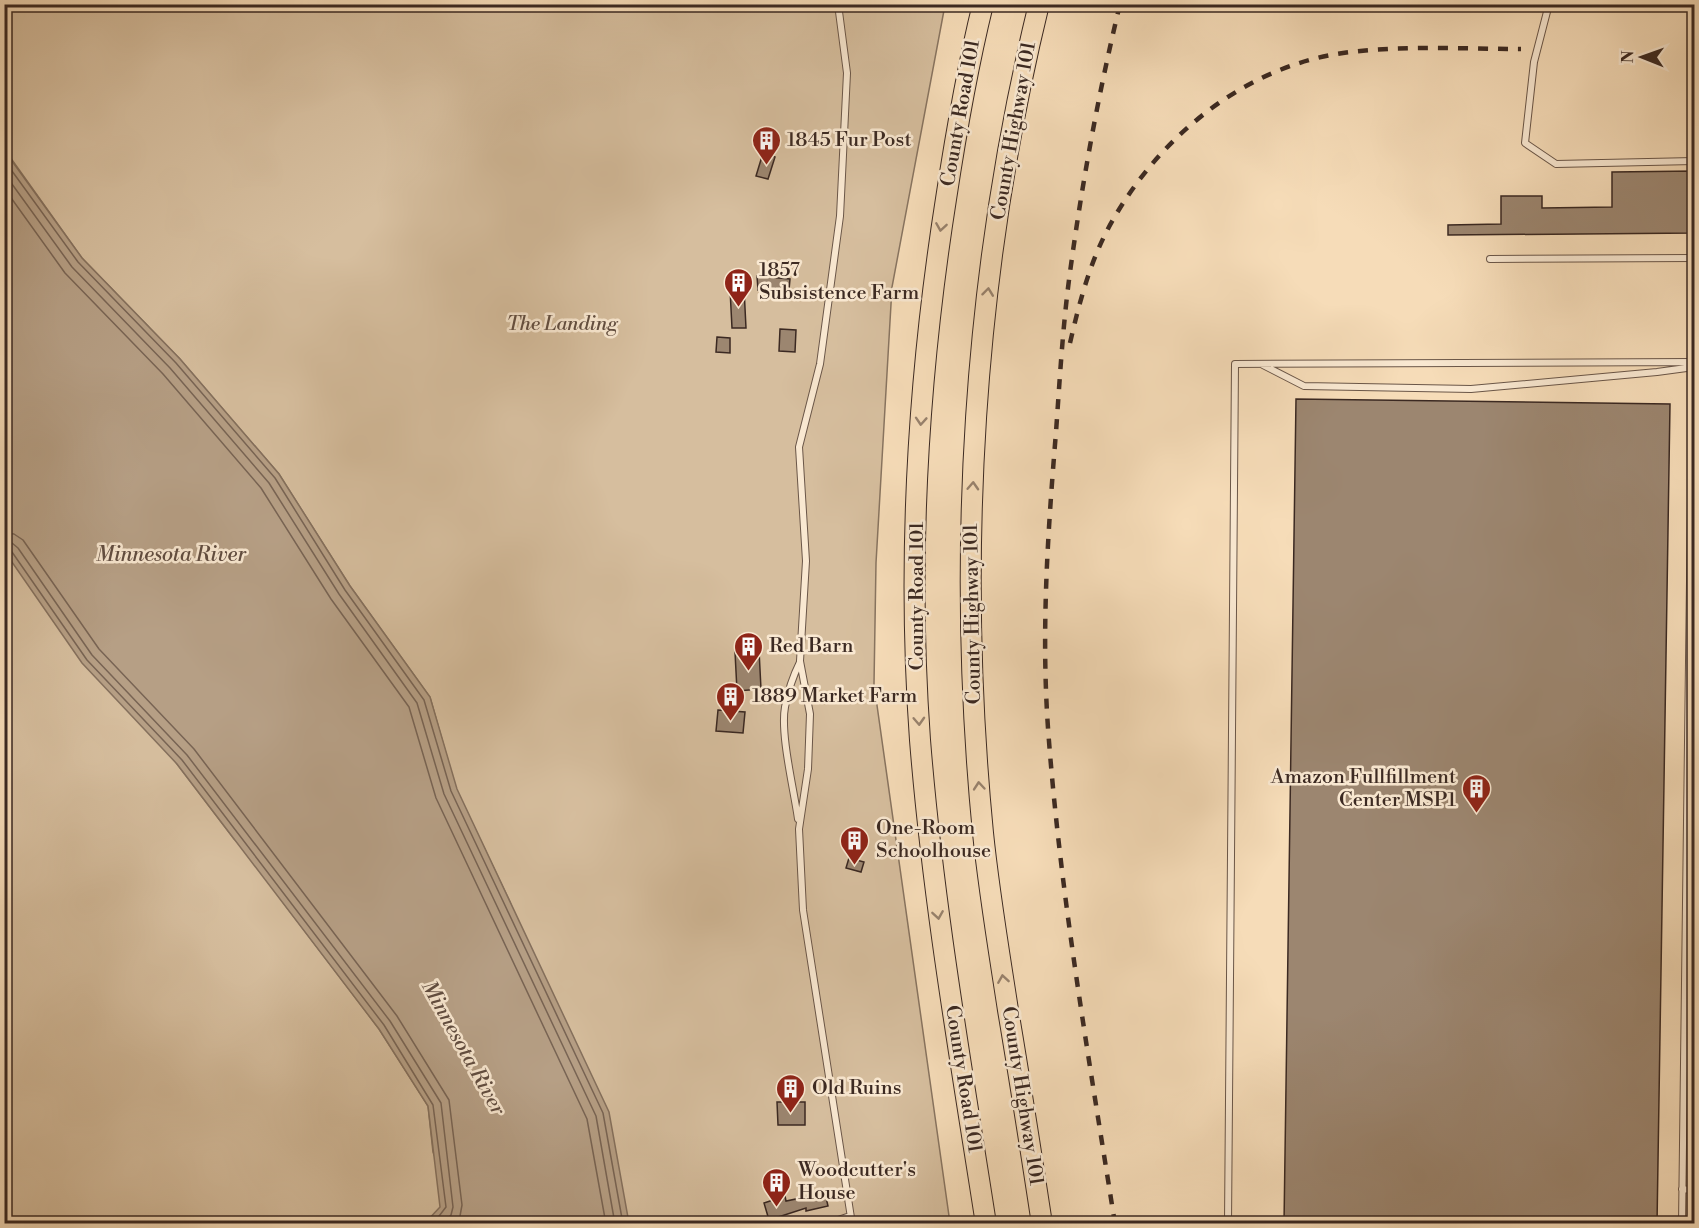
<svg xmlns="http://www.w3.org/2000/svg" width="1699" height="1228" viewBox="0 0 1699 1228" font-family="'Libre Bodoni',serif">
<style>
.green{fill:#d6be9e;stroke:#887460;stroke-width:1.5}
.water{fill:#b69f85;stroke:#85705d;stroke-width:1.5}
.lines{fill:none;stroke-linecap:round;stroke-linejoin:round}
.shore{stroke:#786454;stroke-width:1.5}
.building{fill:#9c8670;stroke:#3b2922;stroke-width:1.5}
.service-casing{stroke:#6a5648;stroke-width:8}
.primary-casing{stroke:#3b2922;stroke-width:22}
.service{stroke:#f9e8d1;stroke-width:6}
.primary{stroke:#f6dcb8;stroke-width:20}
.rail{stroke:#3b2922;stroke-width:4.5;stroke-dasharray:10 10;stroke-linecap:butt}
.oneway{stroke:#98826d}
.labels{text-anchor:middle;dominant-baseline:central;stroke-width:5;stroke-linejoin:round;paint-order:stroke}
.street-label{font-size:20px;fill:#3b2922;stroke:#f9e8d1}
.poi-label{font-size:20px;fill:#3b2922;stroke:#f9e8d1;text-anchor:start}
.park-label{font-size:20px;font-style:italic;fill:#624e41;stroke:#f9e8d1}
.water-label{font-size:21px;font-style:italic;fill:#604c40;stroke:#f9e8d1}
</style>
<rect width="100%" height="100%" fill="#f6dcb8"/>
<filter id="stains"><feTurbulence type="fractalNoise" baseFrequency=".00333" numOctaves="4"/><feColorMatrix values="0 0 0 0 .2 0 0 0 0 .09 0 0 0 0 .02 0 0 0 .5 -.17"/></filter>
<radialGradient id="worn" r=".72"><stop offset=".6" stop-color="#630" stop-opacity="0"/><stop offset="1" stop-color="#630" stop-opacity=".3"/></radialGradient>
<path class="green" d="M 4,5 L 945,5 L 892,287 L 876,563 L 874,684 L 950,1223 L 622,1223 L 510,902 L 456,789 L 430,697 L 350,586 L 279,474 L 180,359 L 82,258 L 5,150 Z
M 4,512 L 177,764 L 234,839 L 249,852 L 282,901 L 379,1029 L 428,1106 L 433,1152 L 462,1223 L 5,1223 Z"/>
<path class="water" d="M 4,150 L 82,258 L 180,359 L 279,474 L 350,586 L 430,697 L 457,789 L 609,1112 L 629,1223 L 425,1223 L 440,1207 L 428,1106 L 379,1029 L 177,764 L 82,663 L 5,552 Z"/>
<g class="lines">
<path class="shore" d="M 4,160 L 78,262 L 176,363 L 275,478 L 345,590 L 424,700 L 451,791 L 603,1113 L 623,1224
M 4,173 L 72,267 L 170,368 L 269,483 L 339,594 L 417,703 L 444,794 L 596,1116 L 615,1224
M 4,188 L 65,273 L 163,374 L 261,488 L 331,599 L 409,707 L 436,798 L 587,1119 L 606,1224
M 4,533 L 14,534 L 23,540 L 99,649 L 194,749 L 397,1016 L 449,1100 L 462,1205 L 460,1216 L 455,1224
M 4,542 L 12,543 L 18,548 L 92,655 L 187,755 L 390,1021 L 441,1103 L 453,1207 L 451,1215 L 443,1224
M 4,549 L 12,552 L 87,660 L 182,760 L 384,1025 L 433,1105 L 446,1207 L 433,1224"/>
</g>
<path class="building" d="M 763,153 L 775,157 L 768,179 L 756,176 Z
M 1695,171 L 1695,233 L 1448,235 L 1448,225 L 1501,224 L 1501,196 L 1542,196 L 1542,208 L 1612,207 L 1612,172 Z
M 757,276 L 790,279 L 789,290 L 758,290 Z
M 744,288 L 746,328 L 732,328 L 730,289 Z
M 780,329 L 796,330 L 795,352 L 779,351 Z
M 717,337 L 730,338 L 730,353 L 716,352 Z
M 1296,399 L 1670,404 L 1657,1224 L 1284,1224 Z
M 759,650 L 761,689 L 737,691 L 735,652 Z
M 718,710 L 745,712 L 743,733 L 716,731 Z
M 849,858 L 864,862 L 861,872 L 846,868 Z
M 777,1102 L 805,1102 L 805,1125 L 778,1125 Z
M 825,1193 L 828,1206 L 806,1211 L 806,1208 L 769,1220 L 764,1203 L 785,1196 L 786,1201 Z"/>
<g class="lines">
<defs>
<path id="service" d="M 838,4 L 847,73 L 840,216 L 820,364 L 799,447 L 806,561 L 800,661 L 810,714 L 808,769 L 799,829 L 803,910 L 852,1224
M 1549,4 L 1534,62 L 1525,143 L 1556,164 L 1694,161
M 1490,259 L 1694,258
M 1263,365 L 1304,386 L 1471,389 L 1657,372 L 1694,367
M 798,819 C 794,790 780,734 785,707 C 788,691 793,676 800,662
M 1682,1189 L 1694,1190
M 826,1224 L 850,1216
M 1228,1224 L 1235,364 L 1694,362
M 1682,1224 L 1692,421 L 1694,421"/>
<path id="primary" d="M 983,4 C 967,69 956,133 946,199 C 918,377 907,560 920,740 C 933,903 961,1063 986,1224
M 1039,4 C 973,274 956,557 983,833 C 989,892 999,951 1008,1010 C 1020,1081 1031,1152 1042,1224"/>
</defs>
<use href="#service" class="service-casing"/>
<use href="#primary" class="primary-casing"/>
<use href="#service" class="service"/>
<use href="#primary" class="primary"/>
<path class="rail" d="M 1070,343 C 1080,300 1091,257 1114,218 C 1162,135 1245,67 1343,53 C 1401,45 1462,49 1521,49
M 1115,1224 C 1089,1059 1060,894 1048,728 C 1041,629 1048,530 1056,432 C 1060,376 1063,321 1071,265 C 1083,178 1099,91 1120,4"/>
</g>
<defs><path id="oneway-chevron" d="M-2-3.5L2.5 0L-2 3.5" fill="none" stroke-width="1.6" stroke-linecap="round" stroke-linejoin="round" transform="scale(1.5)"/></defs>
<g class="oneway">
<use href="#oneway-chevron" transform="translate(941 227) rotate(99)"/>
<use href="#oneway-chevron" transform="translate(988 292) rotate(-83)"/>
<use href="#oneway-chevron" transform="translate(921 421) rotate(94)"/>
<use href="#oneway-chevron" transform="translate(973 486) rotate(-87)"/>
<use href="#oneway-chevron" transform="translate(919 721) rotate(87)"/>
<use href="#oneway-chevron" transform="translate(979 786) rotate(-95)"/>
<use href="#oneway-chevron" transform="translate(938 915) rotate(81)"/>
<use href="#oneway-chevron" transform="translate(1003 979) rotate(-99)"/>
</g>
<defs>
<symbol id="building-pin" viewBox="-11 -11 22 30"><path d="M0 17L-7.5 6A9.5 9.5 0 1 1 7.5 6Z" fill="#8f2418" stroke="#f9e8d1"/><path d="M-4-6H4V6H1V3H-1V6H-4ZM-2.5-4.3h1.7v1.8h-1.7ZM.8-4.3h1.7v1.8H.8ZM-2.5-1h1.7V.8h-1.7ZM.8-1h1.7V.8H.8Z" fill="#fff"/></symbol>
</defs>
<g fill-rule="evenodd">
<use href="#building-pin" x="750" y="124" width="33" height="45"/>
<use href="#building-pin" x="722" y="266" width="33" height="45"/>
<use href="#building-pin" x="732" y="630" width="33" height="45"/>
<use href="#building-pin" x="714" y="680" width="33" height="45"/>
<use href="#building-pin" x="1460" y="772" width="33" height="45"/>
<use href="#building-pin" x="838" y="824" width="33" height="45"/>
<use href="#building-pin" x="774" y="1072" width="33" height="45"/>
<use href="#building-pin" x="760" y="1166" width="33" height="45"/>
</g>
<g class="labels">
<g class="street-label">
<text transform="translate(961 113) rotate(-80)">County Road 101</text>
<text transform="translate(1014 131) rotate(-80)">County Highway 101</text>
<text transform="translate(917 596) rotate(-90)">County Road 101</text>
<text transform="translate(973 614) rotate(-91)">County Highway 101</text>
<text transform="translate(963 1079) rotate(81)">County Road 101</text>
<text transform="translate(1022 1096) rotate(81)">County Highway 101</text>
</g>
<g class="poi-label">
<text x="787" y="140">1845 Fur Post</text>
<text x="759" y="270">1857<tspan x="759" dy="23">Subsistence Farm</tspan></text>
<text x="769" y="646">Red Barn</text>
<text x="752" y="696">1889 Market Farm</text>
<text x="1456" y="777" text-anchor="end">Amazon Fullfillment<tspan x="1456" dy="23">Center MSP1</tspan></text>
<text x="876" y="828">One-Room<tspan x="876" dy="23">Schoolhouse</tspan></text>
<text x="812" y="1088">Old Ruins</text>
<text x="798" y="1170">Woodcutter's<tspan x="798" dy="23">House</tspan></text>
</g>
<g class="park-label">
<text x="562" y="324">The Landing</text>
</g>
<g class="water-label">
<text x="171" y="555">Minnesota River</text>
<text transform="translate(463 1048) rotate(61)">Minnesota River</text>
</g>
</g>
<rect width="1699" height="1228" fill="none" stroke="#f6dcb8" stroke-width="24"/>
<rect x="6" y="6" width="1687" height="1216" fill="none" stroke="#3b2922" stroke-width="3"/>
<rect x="12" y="12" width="1675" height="1204" fill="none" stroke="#3b2922" stroke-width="1.5"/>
<g transform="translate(1642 57) rotate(271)" stroke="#f9e8d1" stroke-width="4.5" paint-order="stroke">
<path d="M0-4.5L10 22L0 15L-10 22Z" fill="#3b2922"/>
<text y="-9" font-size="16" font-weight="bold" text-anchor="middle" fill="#3b2922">N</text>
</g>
<rect width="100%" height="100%" filter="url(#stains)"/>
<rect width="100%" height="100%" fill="url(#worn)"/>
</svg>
